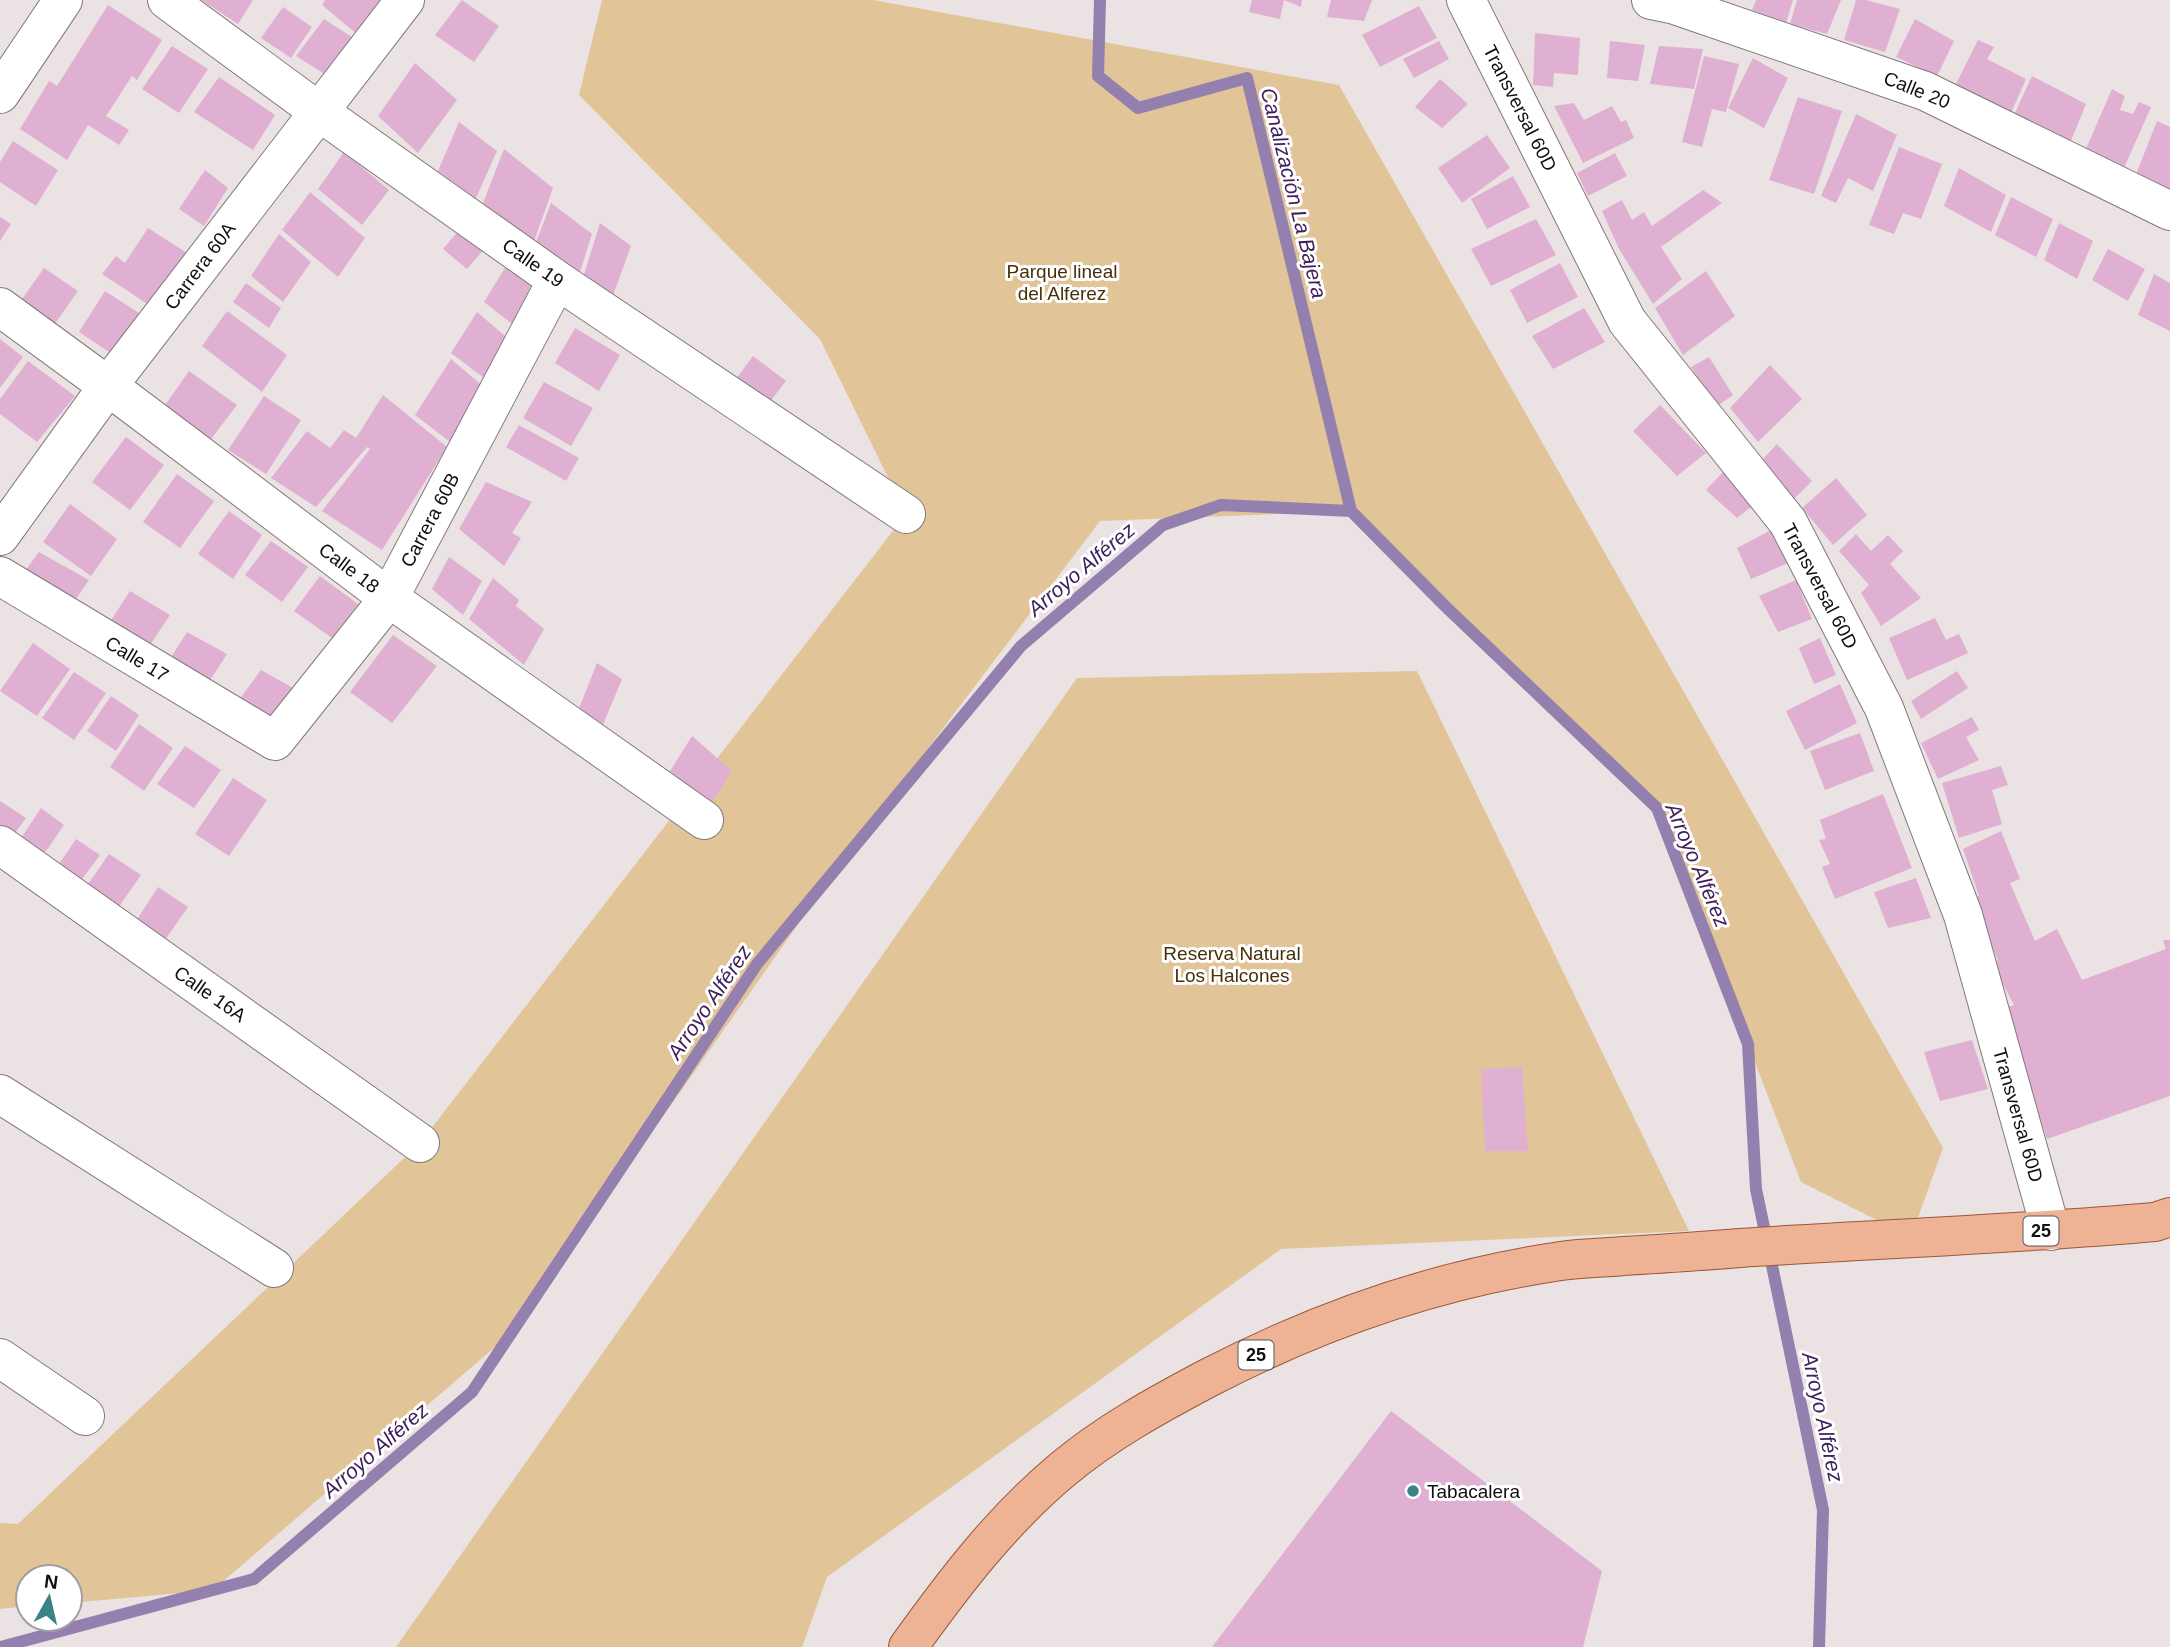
<svg xmlns="http://www.w3.org/2000/svg" width="2170" height="1647" viewBox="0 0 2170 1647" font-family="Helvetica,sans-serif">
<style>
.green{fill:#e1c498}
.lines{fill:none;stroke-linecap:round;stroke-linejoin:round}
.stream{stroke:#9380ae;stroke-width:12}
.building{fill:#e0b0d2}
.street-casing{stroke:#82797a;stroke-width:40}
.secondary-casing{stroke:#82797a;stroke-width:40}
.primary-casing{stroke:#9a5738;stroke-width:40}
.street{stroke:#fff;stroke-width:38}
.secondary{stroke:#fff;stroke-width:38}
.primary{stroke:#eeb295;stroke-width:38}
.poi-dot{fill:#3a8387;stroke:#fff;stroke-width:2.5}
.labels{text-anchor:middle;dominant-baseline:central;stroke-width:6;stroke-linejoin:round;paint-order:stroke}
.shield{fill:#fff;stroke:#585656;stroke-width:2}
.shield-label{font-size:18px;font-weight:bold;fill:#110e0e}
.street-label{font-size:19px;fill:#110e0e;stroke:#fff}
.park-label{font-size:19px;fill:#453008;stroke:#fff}
.poi-label{font-size:19px;fill:#110e0e;stroke:#fff;text-anchor:start}
.water-label{font-size:21px;font-style:italic;fill:#3d215c;stroke:#fff}
</style>
<rect width="100%" height="100%" fill="#ebe2e3"/>
<path class="green" d="M 602,0 L 873,0 L 1339,85 L 1943,1148 L 1911,1237 L 1801,1182 L 1657,808 L 1351,511 L 1100,521 L 844,859 L 510,1334 L 213,1590 L 70,1603 L 70,1577 L 28,1577 L 28,1606 L 0,1609 L 0,1523 L 18,1524 L 420,1143 L 906,514 L 820,339 L 579,95 Z
M 1417,671 L 1689,1231 L 1281,1249 L 827,1577 L 802,1647 L 396,1647 L 1077,678 Z"/>
<g class="lines">
<path class="stream" d="M 1100,0 L 1098,76 L 1138,108 L 1247,78 L 1351,511
M 1,1647 L 254,1579 L 472,1392 L 757,964 L 1021,646 L 1163,525 L 1221,505 L 1351,511 L 1446,607 L 1657,808 L 1748,1044 L 1756,1189 L 1823,1510 L 1819,1647"/>
</g>
<path class="building" d="M 201,0 L 253,0 L 238,24 Z
M 325,0 L 382,0 L 358,35 L 322,5 Z
M 462,0 L 499,26 L 474,62 L 435,35 Z
M 1252,0 L 1302,0 L 1301,7 L 1284,0 L 1280,19 L 1249,12 Z
M 1331,0 L 1372,0 L 1364,21 L 1327,17 Z
M 1756,0 L 1793,0 L 1786,23 L 1752,10 Z
M 1797,0 L 1841,0 L 1827,34 L 1790,24 Z
M 1856,0 L 1866,0 L 1900,9 L 1885,52 L 1844,40 Z
M 108,5 L 162,40 L 137,80 L 132,76 L 106,116 L 129,130 L 119,145 L 88,125 L 67,160 L 20,129 L 49,81 L 57,86 Z
M 1419,6 L 1437,38 L 1380,67 L 1362,35 Z
M 283,7 L 312,27 L 291,58 L 261,38 Z
M 324,19 L 355,39 L 326,75 L 296,56 Z
M 1915,19 L 1954,41 L 1937,76 L 1896,57 Z
M 1535,33 L 1580,38 L 1578,75 L 1554,73 L 1553,87 L 1533,85 Z
M 1978,40 L 1994,47 L 1987,59 L 2026,79 L 2011,113 L 1955,86 Z
M 1439,41 L 1449,59 L 1414,78 L 1403,59 Z
M 1610,41 L 1645,45 L 1638,81 L 1607,78 Z
M 172,46 L 208,69 L 179,113 L 142,89 Z
M 1659,46 L 1703,49 L 1694,89 L 1650,84 Z
M 1704,56 L 1739,64 L 1726,112 L 1712,109 L 1702,147 L 1682,142 Z
M 1753,58 L 1788,78 L 1764,128 L 1728,108 Z
M 415,63 L 457,100 L 418,153 L 378,116 Z
M 2032,76 L 2086,104 L 2070,143 L 2014,115 Z
M 219,77 L 275,115 L 253,150 L 194,112 Z
M 1440,79 L 1468,104 L 1442,128 L 1415,107 Z
M 2112,89 L 2125,96 L 2120,110 L 2133,114 L 2139,102 L 2151,107 L 2124,168 L 2085,151 Z
M 1798,97 L 1842,111 L 1814,194 L 1769,180 Z
M 1574,103 L 1584,120 L 1612,106 L 1621,122 L 1626,120 L 1634,138 L 1583,163 L 1554,106 Z
M 1856,114 L 1897,135 L 1873,191 L 1848,178 L 1836,203 L 1821,196 Z
M 2157,121 L 2170,127 L 2170,193 L 2135,177 Z
M 459,122 L 497,151 L 476,198 L 438,171 Z
M 1487,135 L 1510,168 L 1462,203 L 1438,168 Z
M 13,141 L 58,170 L 36,206 L 0,182 L 0,162 Z
M 1899,147 L 1942,164 L 1921,219 L 1903,213 L 1894,234 L 1869,225 Z
M 504,149 L 553,188 L 533,244 L 483,203 Z
M 344,152 L 389,190 L 362,225 L 318,189 Z
M 1615,153 L 1627,176 L 1588,196 L 1577,173 Z
M 1959,168 L 2006,195 L 1991,232 L 1944,206 Z
M 205,170 L 228,188 L 204,226 L 179,209 Z
M 1513,176 L 1530,207 L 1487,229 L 1471,199 Z
M 1703,190 L 1722,203 L 1661,247 L 1682,279 L 1653,304 L 1619,249 L 1602,211 L 1622,200 L 1632,220 L 1644,212 L 1652,226 Z
M 310,192 L 365,238 L 338,277 L 282,230 Z
M 2011,197 L 2053,219 L 2036,257 L 1995,235 Z
M 551,203 L 592,234 L 579,275 L 535,245 Z
M 0,217 L 11,224 L 0,241 Z
M 1536,219 L 1556,255 L 1491,286 L 1471,249 Z
M 600,223 L 631,246 L 611,301 L 583,278 Z
M 2059,223 L 2093,241 L 2077,279 L 2044,260 Z
M 148,228 L 187,253 L 152,307 L 102,274 L 116,256 L 125,263 Z
M 461,228 L 486,247 L 467,269 L 443,249 Z
M 279,234 L 311,262 L 283,302 L 251,276 Z
M 2108,249 L 2145,269 L 2128,301 L 2092,280 Z
M 508,263 L 542,295 L 520,330 L 484,302 Z
M 1560,263 L 1578,297 L 1527,323 L 1510,290 Z
M 44,268 L 78,291 L 54,325 L 20,302 Z
M 1706,271 L 1735,316 L 1683,355 L 1655,308 Z
M 2154,274 L 2170,283 L 2170,331 L 2138,315 Z
M 246,283 L 281,308 L 269,328 L 233,302 Z
M 105,291 L 145,317 L 118,358 L 79,332 Z
M 1584,308 L 1605,342 L 1553,369 L 1532,336 Z
M 227,311 L 287,355 L 262,392 L 202,346 Z
M 477,312 L 512,342 L 488,381 L 451,353 Z
M 575,328 L 620,355 L 599,391 L 555,363 Z
M 0,339 L 23,357 L 0,388 Z
M 753,356 L 786,381 L 765,408 L 733,383 Z
M 1709,357 L 1733,395 L 1716,407 L 1691,367 Z
M 451,359 L 484,387 L 450,442 L 415,415 Z
M 28,361 L 75,396 L 37,442 L 0,414 L 0,399 Z
M 1770,365 L 1802,399 L 1758,442 L 1730,408 Z
M 189,371 L 237,405 L 211,439 L 163,408 Z
M 544,382 L 593,408 L 571,446 L 523,418 Z
M 383,395 L 447,447 L 382,550 L 322,511 L 370,449 L 367,447 L 316,507 L 271,478 L 307,431 L 330,448 L 344,430 L 356,438 Z
M 264,396 L 301,420 L 266,474 L 228,450 Z
M 1660,405 L 1706,453 L 1677,476 L 1633,431 Z
M 519,425 L 579,458 L 566,481 L 506,447 Z
M 126,437 L 164,465 L 130,510 L 92,482 Z
M 1777,444 L 1812,481 L 1794,499 L 1761,461 Z
M 1724,471 L 1756,503 L 1737,518 L 1706,490 Z
M 177,474 L 214,501 L 180,548 L 143,522 Z
M 1836,478 L 1867,515 L 1833,545 L 1802,508 Z
M 486,482 L 532,502 L 512,533 L 521,538 L 504,566 L 459,529 Z
M 70,504 L 117,539 L 91,576 L 43,542 Z
M 229,511 L 262,535 L 233,579 L 198,554 Z
M 1773,529 L 1788,563 L 1751,579 L 1737,548 Z
M 1856,534 L 1871,551 L 1888,535 L 1903,551 L 1890,564 L 1921,598 L 1881,626 L 1861,593 L 1869,585 L 1839,551 Z
M 271,541 L 308,567 L 282,602 L 245,575 Z
M 39,552 L 89,580 L 72,605 L 22,575 Z
M 449,557 L 482,581 L 463,615 L 432,589 Z
M 320,576 L 358,604 L 332,638 L 294,611 Z
M 493,578 L 519,600 L 516,606 L 544,629 L 524,665 L 469,619 Z
M 1796,580 L 1812,619 L 1778,632 L 1759,596 Z
M 130,591 L 170,615 L 144,654 L 104,631 Z
M 1935,618 L 1946,640 L 1959,634 L 1968,653 L 1907,680 L 1889,638 Z
M 187,632 L 227,654 L 204,690 L 165,667 Z
M 393,635 L 437,666 L 392,723 L 350,692 Z
M 1820,638 L 1836,675 L 1814,684 L 1799,648 Z
M 33,643 L 70,669 L 37,716 L 0,691 Z
M 597,663 L 622,679 L 602,727 L 578,711 Z
M 261,670 L 300,692 L 273,730 L 234,707 Z
M 1957,671 L 1968,688 L 1921,719 L 1911,701 Z
M 74,672 L 106,693 L 74,740 L 42,718 Z
M 1840,684 L 1857,723 L 1805,750 L 1786,711 Z
M 111,696 L 139,715 L 116,751 L 87,731 Z
M 1972,717 L 1979,730 L 1966,737 L 1979,760 L 1938,779 L 1921,743 Z
M 139,724 L 173,748 L 144,791 L 110,767 Z
M 1860,733 L 1874,771 L 1825,790 L 1810,751 Z
M 692,736 L 732,771 L 710,805 L 670,771 Z
M 185,746 L 221,770 L 194,808 L 157,784 Z
M 2001,766 L 2008,785 L 1992,790 L 2002,824 L 1959,838 L 1942,783 Z
M 233,778 L 267,800 L 229,856 L 195,834 Z
M 1883,794 L 1912,868 L 1835,899 L 1822,867 L 1830,864 L 1819,840 L 1826,839 L 1820,820 Z
M 0,801 L 26,818 L 12,837 L 0,829 Z
M 41,808 L 64,825 L 42,857 L 19,841 Z
M 2001,831 L 2020,879 L 2010,883 L 2035,941 L 2057,929 L 2082,980 L 2166,949 L 2163,940 L 2170,940 L 2170,1096 L 2047,1139 L 2003,1008 L 2014,1005 L 1992,963 L 1998,960 L 1970,900 L 1979,896 L 1963,849 Z
M 76,839 L 100,855 L 80,882 L 57,867 Z
M 109,854 L 141,875 L 118,908 L 86,887 Z
M 1916,878 L 1931,918 L 1888,928 L 1874,892 Z
M 158,887 L 188,907 L 165,940 L 136,921 Z
M 1972,1040 L 1988,1089 L 1940,1101 L 1924,1052 Z
M 1522,1067 L 1528,1151 L 1485,1151 L 1481,1069 Z
M 1391,1411 L 1602,1571 L 1583,1647 L 1212,1647 Z"/>
<g class="lines">
<defs>
<path id="street" d="M 167,0 L 318,111 L 557,280 L 906,514
M 1651,0 L 1675,5 L 1925,91 L 2170,211
M 0,94 L 63,0
M 0,307 L 108,386 L 389,598 L 704,820
M 0,536 L 108,386 L 405,0
M 0,576 L 275,741 L 389,598 L 557,280
M 0,845 L 420,1143
M 0,1094 L 274,1268
M 0,1358 L 85,1416"/>
<path id="secondary" d="M 1466,0 L 1627,321 L 1788,522 L 1884,708 L 1963,915 L 2051,1231"/>
<path id="primary" d="M 908,1647 C 954,1583 1001,1521 1062,1470 C 1106,1433 1157,1405 1208,1378 C 1318,1321 1438,1279 1561,1261 C 1581,1258 1603,1258 1623,1256 C 1662,1254 1701,1251 1740,1248 C 1879,1239 2017,1234 2155,1222 L 2170,1217"/>
</defs>
<use href="#street" class="street-casing"/>
<use href="#secondary" class="secondary-casing"/>
<use href="#primary" class="primary-casing"/>
<use href="#street" class="street"/>
<use href="#secondary" class="secondary"/>
<use href="#primary" class="primary"/>
</g>
<circle class="poi-dot" cx="1413" cy="1491" r="7"/>
<g class="labels">
<g class="shield">
<rect x="2023.5" y="1216.5" width="35" height="29" rx="5"/>
<rect x="1238.5" y="1340.5" width="35" height="29" rx="5"/>
</g>
<g class="shield-label">
<text x="2041" y="1231">25</text>
<text x="1256" y="1355">25</text>
</g>
<g class="street-label">
<text transform="translate(1917 90) rotate(22)">Calle 20</text>
<text transform="translate(1520 108) rotate(63)">Transversal 60D</text>
<text transform="translate(533 263) rotate(35)">Calle 19</text>
<text transform="translate(200 266) rotate(-53)">Carrera 60A</text>
<text transform="translate(430 520) rotate(-62)">Carrera 60B</text>
<text transform="translate(349 568) rotate(37)">Calle 18</text>
<text transform="translate(1820 586) rotate(62)">Transversal 60D</text>
<text transform="translate(137 659) rotate(31)">Calle 17</text>
<text transform="translate(210 994) rotate(35)">Calle 16A</text>
<text transform="translate(2018 1115) rotate(74)">Transversal 60D</text>
</g>
<g class="park-label">
<text x="1062" y="271">Parque lineal<tspan x="1062" dy="22">del Alferez</tspan></text>
<text x="1232" y="953">Reserva Natural<tspan x="1232" dy="22">Los Halcones</tspan></text>
</g>
<g class="poi-label">
<text x="1427" y="1491">Tabacalera</text>
</g>
<g class="water-label">
<text transform="translate(1294 193) rotate(76)">Canalización La Bajera</text>
<text transform="translate(1081 569) rotate(-40)">Arroyo Alférez</text>
<text transform="translate(1698 865) rotate(67)">Arroyo Alférez</text>
<text transform="translate(709 1002) rotate(-56)">Arroyo Alférez</text>
<text transform="translate(1823 1417) rotate(78)">Arroyo Alférez</text>
<text transform="translate(375 1450) rotate(-41)">Arroyo Alférez</text>
</g>
</g>
<g transform="translate(49 1598) rotate(8)"><circle r="33" fill="#ffffff" stroke="#a09f9f" stroke-width="2"/>
<path d="M0-5L12 26L0 18L-12 26Z" fill="#3a8387"/>
<text y="-10" font-size="19" font-weight="bold" text-anchor="middle" fill="#110e0e">N</text>
</g>
</svg>
